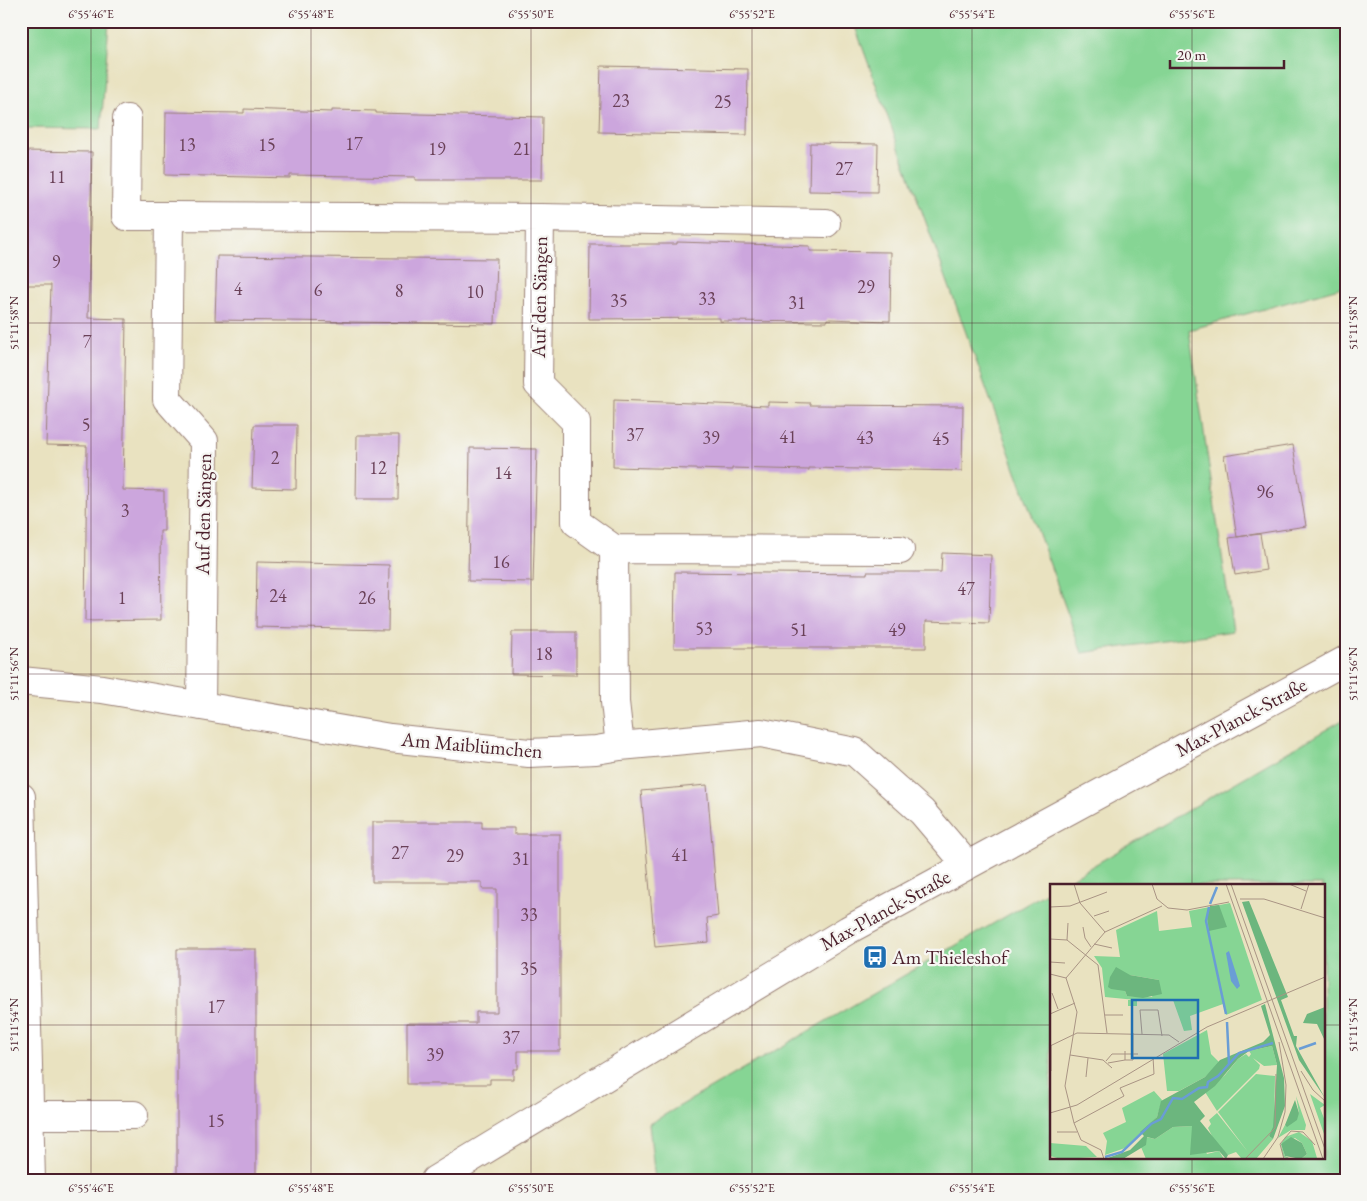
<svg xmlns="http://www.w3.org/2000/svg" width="1367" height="1201" viewBox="0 0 1367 1201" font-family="'EB Garamond',serif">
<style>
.green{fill:#86d594;stroke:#687a60}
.building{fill:#cca6dd}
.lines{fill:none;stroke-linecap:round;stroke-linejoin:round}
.street-casing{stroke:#9a8076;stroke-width:30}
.secondary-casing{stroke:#9a8076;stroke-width:30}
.street{stroke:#fff;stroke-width:28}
.secondary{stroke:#fff;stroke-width:28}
.ticks{fill:none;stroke:#4a1f2b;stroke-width:1;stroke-opacity:0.45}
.labels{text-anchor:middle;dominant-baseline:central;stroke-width:4.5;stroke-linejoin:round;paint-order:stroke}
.number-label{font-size:18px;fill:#6a4158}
.street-label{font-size:20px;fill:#4a1f2b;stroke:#f6f6f2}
.poi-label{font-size:20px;fill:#4a1f2b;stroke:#f6f6f2;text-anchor:start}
.inset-river{fill:none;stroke:#6a9dd5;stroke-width:2.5}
.inset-road{fill:none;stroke:#a99484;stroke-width:1}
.view{fill:#1f6fb2;fill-opacity:0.15;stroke:#1f6fb2;stroke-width:2.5}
.inset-edge{fill:none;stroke:#4a1f2b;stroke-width:2.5}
.neatline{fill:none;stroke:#4a1f2b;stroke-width:2}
.ticks-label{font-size:12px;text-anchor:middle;fill:#4a1f2b}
</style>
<rect width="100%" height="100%" fill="#f6f6f2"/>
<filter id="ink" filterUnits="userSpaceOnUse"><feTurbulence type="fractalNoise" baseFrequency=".02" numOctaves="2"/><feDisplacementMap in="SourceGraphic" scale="10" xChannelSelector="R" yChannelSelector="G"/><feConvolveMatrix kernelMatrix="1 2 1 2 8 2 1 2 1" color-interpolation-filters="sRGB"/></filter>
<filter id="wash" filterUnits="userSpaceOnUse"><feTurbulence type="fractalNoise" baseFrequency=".0096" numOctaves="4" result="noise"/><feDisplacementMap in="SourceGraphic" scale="20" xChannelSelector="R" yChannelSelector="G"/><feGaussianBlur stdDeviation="1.12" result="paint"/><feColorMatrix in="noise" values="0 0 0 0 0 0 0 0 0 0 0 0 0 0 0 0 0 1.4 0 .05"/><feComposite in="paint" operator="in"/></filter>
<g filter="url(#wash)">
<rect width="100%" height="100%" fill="#e9e2c0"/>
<path class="green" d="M 21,21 L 109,21 L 101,129 L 21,128 Z
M 853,21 L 1346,21 L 1346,286 L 1189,330 L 1233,631 L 1082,653 Z
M 1346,718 L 1346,1180 L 655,1180 L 649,1124 L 1051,890 L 1051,1157 L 1323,1157 L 1323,885 L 1060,885 Z"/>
<g id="blocks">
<path class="building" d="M 601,66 L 748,69 L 747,135 L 599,132 Z
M 244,109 L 332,112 L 332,110 L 376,111 L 376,113 L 543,117 L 542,180 L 415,180 L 415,177 L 290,175 L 290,178 L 165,175 L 166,112 L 244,113 Z
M 810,143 L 878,144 L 877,192 L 809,191 Z
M 23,151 L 92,152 L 88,318 L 126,319 L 123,490 L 164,491 L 164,531 L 160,531 L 161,620 L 85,621 L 87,446 L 46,445 L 51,285 L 22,285 Z
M 677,242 L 810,246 L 810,251 L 891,252 L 890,321 L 827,319 L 827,322 L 720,321 L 720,318 L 589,319 L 590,244 L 677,244 Z
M 217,256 L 497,259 L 495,324 L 215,320 Z
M 614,400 L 768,406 L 768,402 L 810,403 L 810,405 L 963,406 L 962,471 L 809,468 L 809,470 L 732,468 L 732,470 L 613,467 Z
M 254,425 L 297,425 L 296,489 L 252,488 Z
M 357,435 L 399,435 L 398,499 L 356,499 Z
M 1293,445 L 1306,526 L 1237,537 L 1224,456 Z
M 470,448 L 537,449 L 533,582 L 468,581 Z
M 1260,534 L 1266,570 L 1235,575 L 1229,538 Z
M 942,553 L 991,555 L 989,623 L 926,621 L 926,648 L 674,648 L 675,572 L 867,574 L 867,572 L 941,572 Z
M 257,562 L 389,565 L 388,630 L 256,627 Z
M 512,632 L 576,632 L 576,675 L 511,674 Z
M 707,785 L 718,916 L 707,918 L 709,942 L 655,947 L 641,791 Z
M 372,822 L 482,822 L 482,828 L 514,828 L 514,834 L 560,834 L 560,1051 L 518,1051 L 518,1069 L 513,1069 L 513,1079 L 490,1079 L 490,1084 L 407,1084 L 407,1023 L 476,1023 L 476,1012 L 497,1012 L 497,889 L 482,889 L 482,882 L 372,882 Z
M 177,949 L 256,949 L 256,1176 L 177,1176 Z"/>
</g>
</g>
<g filter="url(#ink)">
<use href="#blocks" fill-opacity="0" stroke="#9a8076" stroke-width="1"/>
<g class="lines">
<defs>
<path id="street" d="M 127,119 L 126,216 L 169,216
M 540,218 L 826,223
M 614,549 L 900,550
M 21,681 L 102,689 L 390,738 L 529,753 L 596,750 L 620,746 L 761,733 L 855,752 L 922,812 L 967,865
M 201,706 L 204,441 L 167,399 L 169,216 L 540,218 L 538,384 L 576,422 L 576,522 L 614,549 L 615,702 L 620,746
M 21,797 L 31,1180
M 21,1115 L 134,1115"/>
<path id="secondary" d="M 435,1180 L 848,930 L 1346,660"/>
</defs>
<use href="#street" class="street-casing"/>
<use href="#secondary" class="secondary-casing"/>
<use href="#street" class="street"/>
<use href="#secondary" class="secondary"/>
</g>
</g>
<path class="ticks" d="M 91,21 L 91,1180M 311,21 L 311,1180M 531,21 L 531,1180M 752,21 L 752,1180M 972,21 L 972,1180M 1192,21 L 1192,885M 21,323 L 1346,323M 21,674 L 1346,674M 21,1025 L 1051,1025M 1323,1025 L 1346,1025M 1192,1157 L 1192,1180"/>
<defs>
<symbol id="bus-square" viewBox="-11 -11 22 22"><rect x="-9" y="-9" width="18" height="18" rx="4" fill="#1f6fb2" stroke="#f6f6f2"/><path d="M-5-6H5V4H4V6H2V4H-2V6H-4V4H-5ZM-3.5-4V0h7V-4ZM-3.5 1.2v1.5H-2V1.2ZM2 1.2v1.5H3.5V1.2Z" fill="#fff"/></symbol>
</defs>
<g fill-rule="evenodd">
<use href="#bus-square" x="861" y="943" width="28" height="28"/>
</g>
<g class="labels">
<g class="number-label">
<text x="621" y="100">23</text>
<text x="723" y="101">25</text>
<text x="354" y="143">17</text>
<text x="187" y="144">13</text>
<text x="267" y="144">15</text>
<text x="437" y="148">19</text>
<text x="522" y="148">21</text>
<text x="844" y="168">27</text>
<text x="57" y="176">11</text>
<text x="56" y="261">9</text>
<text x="866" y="286">29</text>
<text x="238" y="288">4</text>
<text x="318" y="289">6</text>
<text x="399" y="290">8</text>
<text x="475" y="291">10</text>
<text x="707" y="298">33</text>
<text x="619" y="300">35</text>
<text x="797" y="302">31</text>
<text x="87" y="341">7</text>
<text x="86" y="424">5</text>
<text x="635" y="434">37</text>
<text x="788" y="436">41</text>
<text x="711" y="437">39</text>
<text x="865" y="437">43</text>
<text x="941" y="438">45</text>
<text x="275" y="457">2</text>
<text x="378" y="467">12</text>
<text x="503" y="472">14</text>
<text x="1265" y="491">96</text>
<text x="125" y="510">3</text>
<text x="501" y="561">16</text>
<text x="966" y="588">47</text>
<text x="278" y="595">24</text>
<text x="122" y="597">1</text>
<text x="367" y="597">26</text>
<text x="704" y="628">53</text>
<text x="799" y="629">51</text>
<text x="897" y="629">49</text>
<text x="544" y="653">18</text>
<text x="400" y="852">27</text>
<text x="680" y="854">41</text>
<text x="455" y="855">29</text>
<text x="521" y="858">31</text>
<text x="529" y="914">33</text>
<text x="529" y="968">35</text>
<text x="216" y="1006">17</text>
<text x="511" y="1037">37</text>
<text x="435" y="1054">39</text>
<text x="216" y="1120">15</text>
</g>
<g class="street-label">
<text transform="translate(539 297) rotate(-89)">Auf den Sängen</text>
<text transform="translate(203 514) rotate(-89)">Auf den Sängen</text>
<text transform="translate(1241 717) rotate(-28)">Max-Planck-Straße</text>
<text transform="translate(472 745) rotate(5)">Am Maiblümchen</text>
<text transform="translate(885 910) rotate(-29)">Max-Planck-Straße</text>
</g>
<g class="poi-label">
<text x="892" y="957">Am Thieleshof</text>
</g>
</g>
<g transform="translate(1050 884)">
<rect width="275" height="275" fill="#e9e2c0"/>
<path d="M 180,19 L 212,116 L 176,131 L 173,120 L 140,132 L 142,146 L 134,147 L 123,116 L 87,116 L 87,122 L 78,122 L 78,116 L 86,116 L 55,113 L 52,84 L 44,72 L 70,73 L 66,46 L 107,27 L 109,47 L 142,43 L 139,27 ZM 80,91 L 109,96 L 102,113 L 77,112 L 75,107 ZM 157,146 L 161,170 L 170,179 L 155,193 L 129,207 L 117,207 L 113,170 ZM 222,162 L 227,181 L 214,182 L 203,174 L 210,181 L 209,185 L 167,227 L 155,208 L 175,191 L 188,175 L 196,170 L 199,173 L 201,170 L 199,167 ZM 206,190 L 225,192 L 224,243 L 219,252 L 223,255 L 206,275 L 191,274 L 186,268 L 178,271 L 166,260 L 158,244 L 161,240 L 159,236 L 167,229 L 198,268 L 168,228 ZM 104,207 L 112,216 L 107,233 L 75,264 L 55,271 L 57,257 L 53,249 L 76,238 L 72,224 ZM 260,210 L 275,221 L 270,224 L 275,237 L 274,250 ZM 246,212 L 256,241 L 255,246 L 241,246 L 228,254 L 235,241 L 237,242 L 249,229 ZM 142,242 L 157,270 L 169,267 L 174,275 L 96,275 L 91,263 L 96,253 L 105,255 L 123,243 ZM 249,248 L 262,257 L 267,274 L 251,275 L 257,270 L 252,259 L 245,254 L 231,260 L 235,272 L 241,275 L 233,273 L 231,260 L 235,253 ZM 0,259 L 36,262 L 47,273 L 11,275 L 0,272 Z" fill="#86d594" fill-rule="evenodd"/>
<path d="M 199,17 L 238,113 L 231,116 L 244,152 L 247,152 L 246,162 L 275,214 L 249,176 L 192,18 ZM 169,21 L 177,43 L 159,47 L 157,32 L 160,22 ZM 66,83 L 80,91 L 109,96 L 112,110 L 93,114 L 77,112 L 75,107 L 61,105 L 58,103 L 60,93 ZM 215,120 L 234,194 L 235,222 L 223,255 L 219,252 L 223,243 L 227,181 L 222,162 L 199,167 L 188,175 L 165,202 L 144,218 L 155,232 L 150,237 L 178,271 L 176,275 L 169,267 L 140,271 L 142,242 L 123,243 L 105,255 L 97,253 L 96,261 L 73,275 L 55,275 L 80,266 L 94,252 L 90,248 L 107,233 L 111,217 L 155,193 L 170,176 L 213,158 L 220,151 L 211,122 ZM 275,123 L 275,157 L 267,140 L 253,139 L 257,130 ZM 245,216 L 249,229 L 247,236 L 237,243 L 235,241 ZM 241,253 L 252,259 L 257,270 L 251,275 L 235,272 L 231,260 Z" fill="#6cb67e"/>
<path d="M 179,67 L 190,102 L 187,105 L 181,97 L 176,69 Z" fill="#6a9dd5"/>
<path class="inset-river" d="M 160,20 L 167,3M 159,23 L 156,37 L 176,130M 177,138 L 179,180M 249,165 L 266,159M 55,273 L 72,268 L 101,240 L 111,235 L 123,214 L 132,215 L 149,204 L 157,203 L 158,198 L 168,192 L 189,169 L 223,159"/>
<path class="inset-road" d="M 24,0 L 30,19 L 55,48M 102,0 L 107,15 L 118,24 L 137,26 L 179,18M 176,0 L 273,275M 181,0 L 275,265M 239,0 L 256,7M 190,15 L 214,15 L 275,34M 0,23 L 20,22 L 57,8M 251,25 L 259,0M 44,32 L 59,27M 33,43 L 35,54 L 41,63M 0,55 L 17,56 L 48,81 L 57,149M 17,56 L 18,39M 44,60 L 62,64M 0,78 L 15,79M 0,90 L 16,94 L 27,128 L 15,202 L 24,239 L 31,256 L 51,266 L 54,275M 16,94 L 55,48 L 112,22M 2,109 L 8,125M 0,130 L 25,119M 55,131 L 73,131M 92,150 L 90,126 L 108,126 L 112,152M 0,162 L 27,149 L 119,151 L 129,158M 75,167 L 75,176 L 83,176 L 83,149M 20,171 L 53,176 L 62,184M 56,177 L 62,170 L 88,170M 58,179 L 75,176M 1,187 L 1,161M 251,187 L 263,206 L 275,217M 36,193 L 38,174M 0,229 L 27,221 L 157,143 L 275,93M 24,239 L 74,212 L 70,204 L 104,190 L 103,173M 7,248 L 27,248M 195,275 L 225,244 L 226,190M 213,275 L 228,253 L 235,228 L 236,201 L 229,158M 234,275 L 230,260 L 241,247 L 253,248 L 265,261"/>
<path class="view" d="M 82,116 L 148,116 L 148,174 L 82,174 Z"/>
<rect width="275" height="275" class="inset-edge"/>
</g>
<rect width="1367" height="1201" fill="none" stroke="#f6f6f2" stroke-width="55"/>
<path d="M1170 60v8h114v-8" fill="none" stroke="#4a1f2b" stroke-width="2.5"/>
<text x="1177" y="60" font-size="15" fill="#4a1f2b" stroke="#f6f6f2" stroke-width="4" paint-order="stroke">20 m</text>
<rect x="28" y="28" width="1312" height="1146" class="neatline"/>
<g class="ticks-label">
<text x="91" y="18">6°55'46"E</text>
<text x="311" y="18">6°55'48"E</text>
<text x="531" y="18">6°55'50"E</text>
<text x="752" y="18">6°55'52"E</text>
<text x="972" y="18">6°55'54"E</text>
<text x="1192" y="18">6°55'56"E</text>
<text transform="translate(14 323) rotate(-90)" y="4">51°11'58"N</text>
<text transform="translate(1353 323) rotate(-90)" y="4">51°11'58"N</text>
<text transform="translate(14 674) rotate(-90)" y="4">51°11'56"N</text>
<text transform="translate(1353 674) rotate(-90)" y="4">51°11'56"N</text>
<text transform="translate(14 1025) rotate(-90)" y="4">51°11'54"N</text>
<text transform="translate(1353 1025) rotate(-90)" y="4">51°11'54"N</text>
<text x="91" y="1192">6°55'46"E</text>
<text x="311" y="1192">6°55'48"E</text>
<text x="531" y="1192">6°55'50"E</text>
<text x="752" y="1192">6°55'52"E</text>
<text x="972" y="1192">6°55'54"E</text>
<text x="1192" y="1192">6°55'56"E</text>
</g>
</svg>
